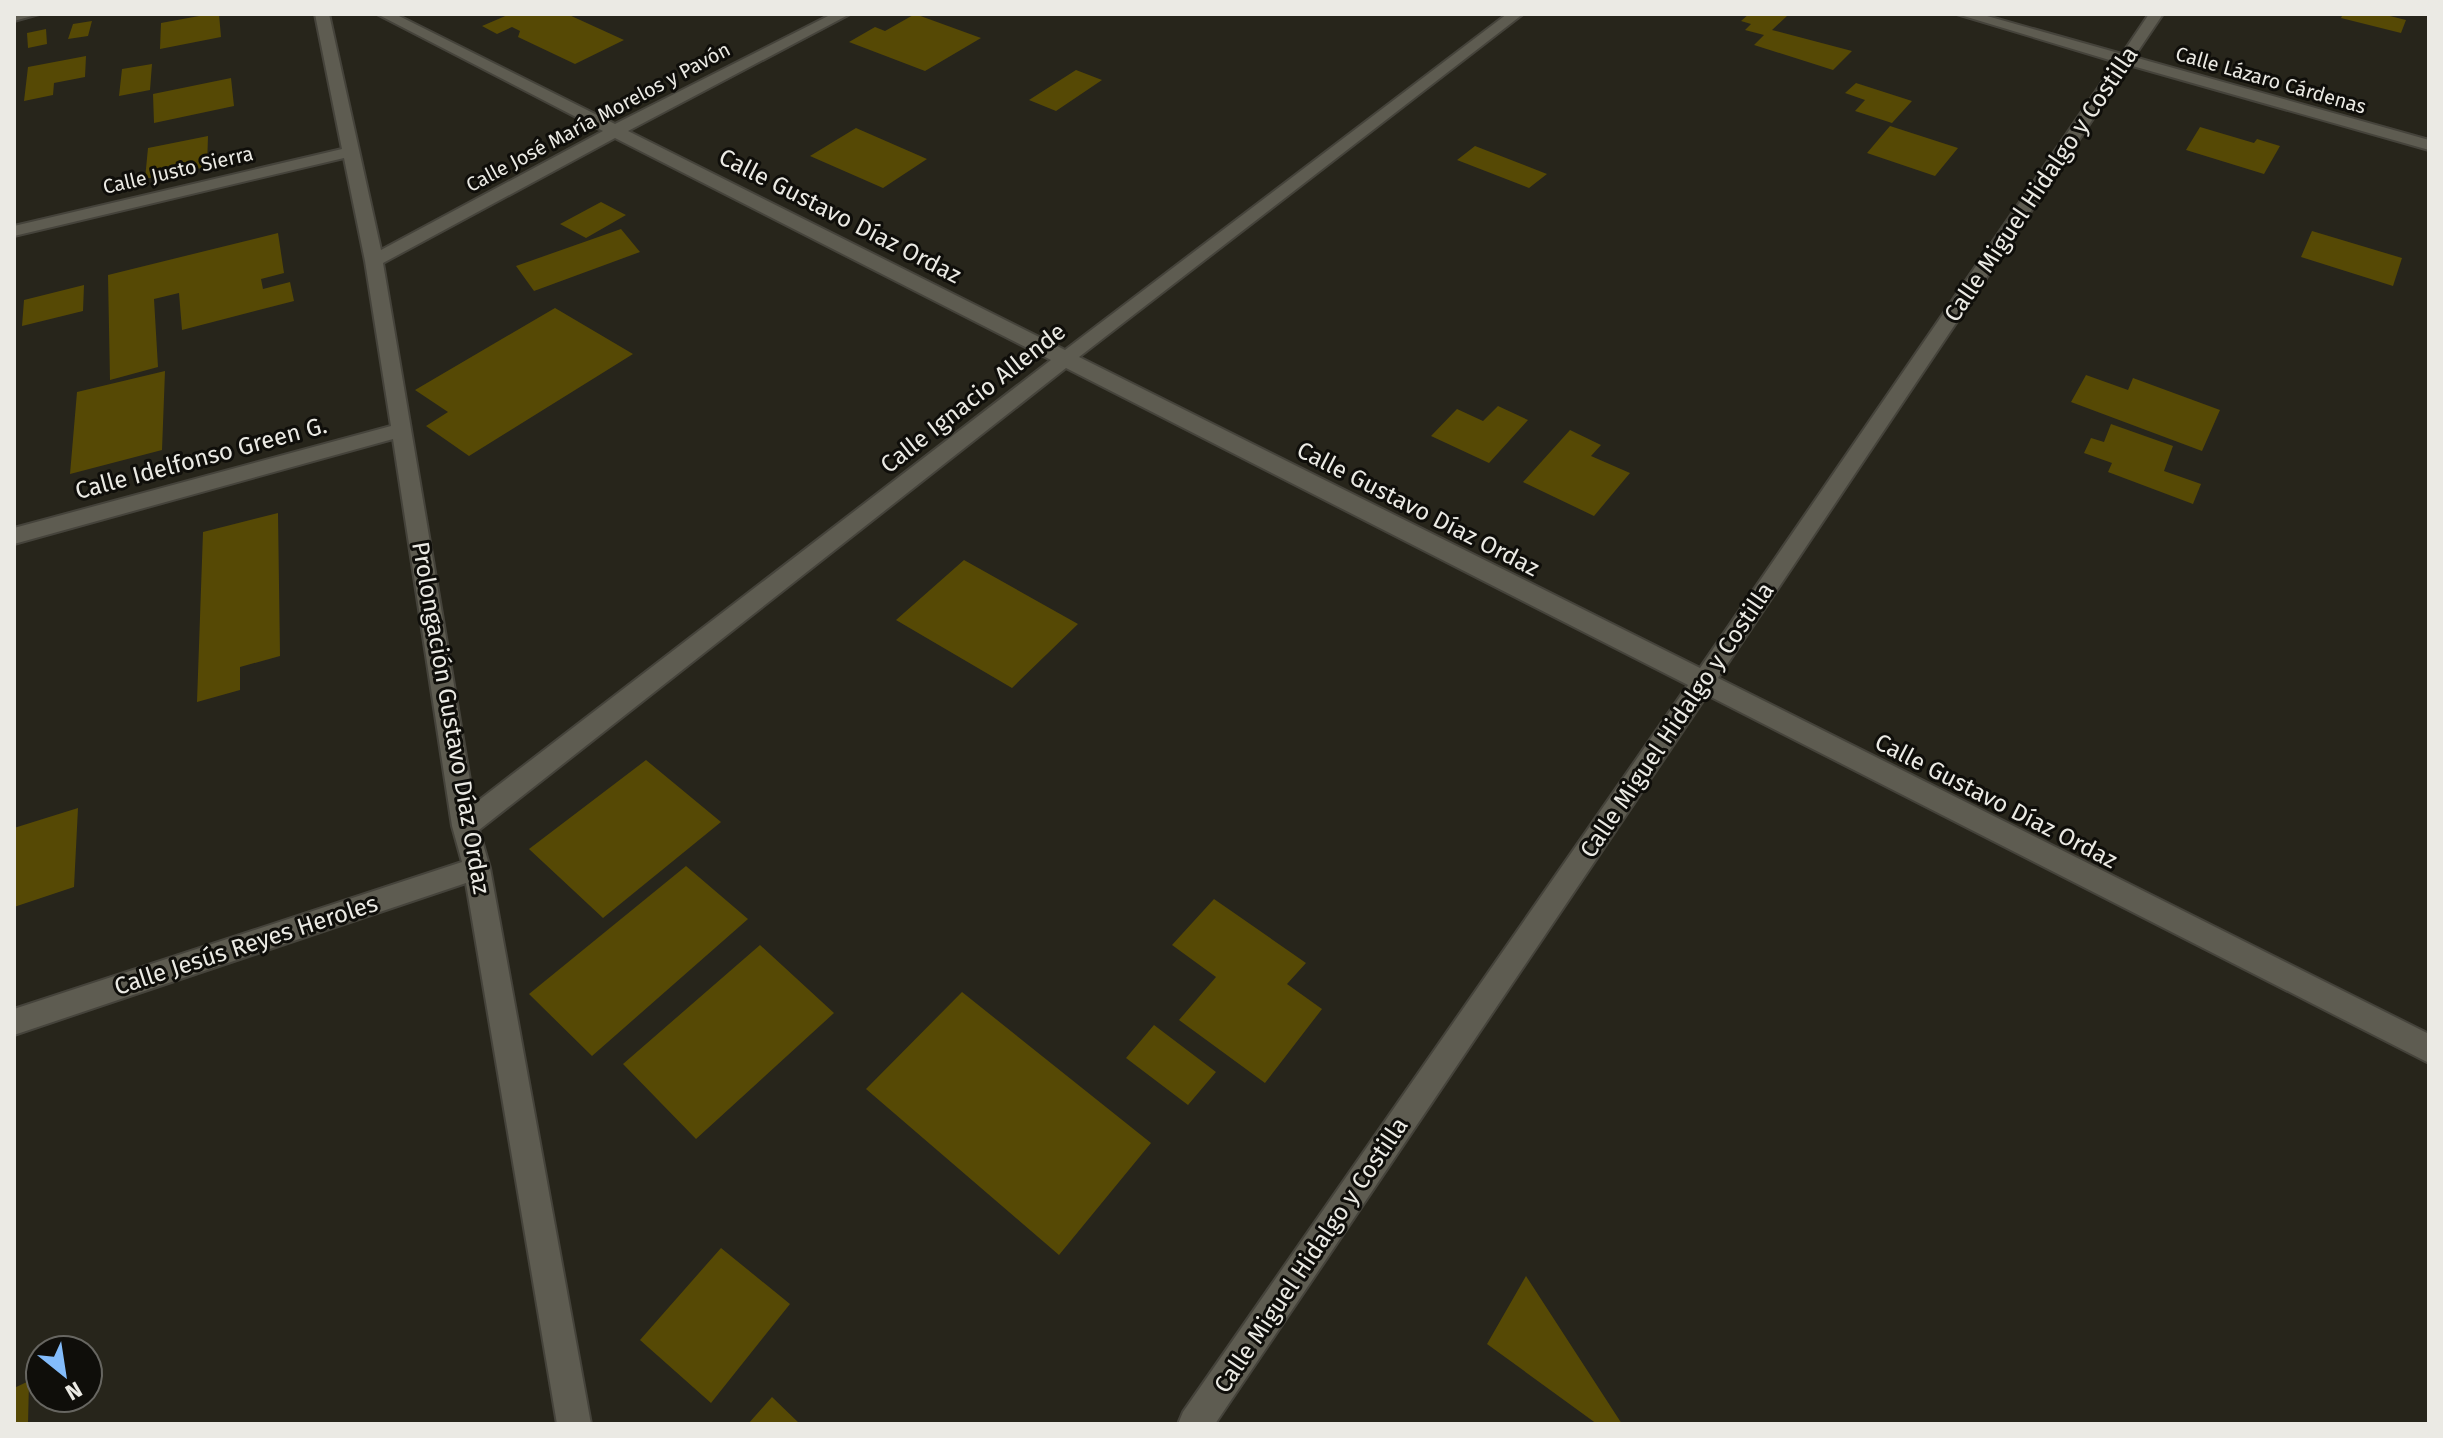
<svg xmlns="http://www.w3.org/2000/svg" width="2443" height="1438" viewBox="0 0 2443 1438" font-family="'Fira Sans',sans-serif">
<style>
.building{fill:#564905}
.lines{fill:none;stroke-linecap:round;stroke-linejoin:round}
.minor-casing{stroke:#45433b;stroke-width:4}
.minor{fill:#5e5c51;fill-rule:evenodd}
.labels{text-anchor:middle;dominant-baseline:central;stroke-width:6;stroke-linejoin:round;paint-order:stroke}
.far-street-label{font-size:20px;fill:#ebeae4;stroke:#0f0e0a}
.street-label{font-size:24px;fill:#ebeae4;stroke:#0f0e0a}
</style>
<rect width="100%" height="100%" fill="#27251b"/>
<path class="building" d="M 210,14 L 219,14 L 221,37 L 160,49 L 161,23 Z
M 510,14 L 567,14 L 624,40 L 575,64 L 518,37 L 520,31 L 512,27 L 497,34 L 482,26 Z
M 915,14 L 981,38 L 925,71 L 849,42 L 875,27 L 885,31 Z
M 1749,14 L 1788,15 L 1772,30 L 1852,51 L 1833,70 L 1754,45 L 1764,35 L 1745,30 L 1751,24 L 1741,21 Z
M 2343,14 L 2382,14 L 2406,20 L 2401,33 L 2341,18 Z
M 92,21 L 88,36 L 68,39 L 73,24 Z
M 46,29 L 47,44 L 28,48 L 27,33 Z
M 86,56 L 85,77 L 54,83 L 53,95 L 24,101 L 28,67 Z
M 152,64 L 150,90 L 119,96 L 122,69 Z
M 1076,70 L 1102,80 L 1056,111 L 1029,100 Z
M 231,78 L 234,106 L 154,123 L 153,94 Z
M 1856,83 L 1912,101 L 1892,123 L 1855,111 L 1865,100 L 1845,93 Z
M 1890,126 L 1958,148 L 1935,176 L 1867,153 Z
M 2200,127 L 2254,143 L 2257,139 L 2280,146 L 2264,174 L 2186,150 Z
M 856,128 L 927,159 L 883,188 L 810,156 Z
M 208,136 L 207,167 L 145,179 L 148,148 Z
M 1475,146 L 1547,174 L 1529,188 L 1457,160 Z
M 601,202 L 626,215 L 586,238 L 560,224 Z
M 621,229 L 640,252 L 534,291 L 516,266 Z
M 2312,231 L 2402,258 L 2393,286 L 2301,257 Z
M 278,233 L 284,273 L 261,279 L 263,289 L 290,282 L 294,301 L 182,330 L 179,293 L 154,299 L 158,367 L 110,380 L 108,275 Z
M 84,285 L 83,311 L 22,326 L 24,300 Z
M 555,308 L 633,354 L 469,456 L 426,426 L 448,412 L 415,390 Z
M 165,371 L 162,450 L 70,474 L 77,392 Z
M 2086,375 L 2128,390 L 2133,378 L 2220,410 L 2202,451 L 2071,402 Z
M 1498,406 L 1528,420 L 1489,463 L 1431,436 L 1457,409 L 1483,421 Z
M 2111,424 L 2173,446 L 2164,471 L 2201,484 L 2193,504 L 2108,472 L 2112,463 L 2084,453 L 2091,438 L 2104,442 Z
M 1570,430 L 1601,445 L 1591,456 L 1630,473 L 1594,516 L 1523,482 Z
M 278,513 L 280,656 L 240,667 L 240,690 L 197,702 L 203,532 Z
M 964,560 L 1078,624 L 1012,688 L 896,620 Z
M 646,760 L 721,822 L 603,918 L 529,849 Z
M 78,808 L 74,887 L 14,907 L 14,828 Z
M 686,866 L 748,919 L 592,1056 L 529,994 Z
M 1214,899 L 1306,963 L 1287,984 L 1322,1009 L 1265,1083 L 1179,1020 L 1216,977 L 1172,945 Z
M 760,945 L 834,1013 L 696,1139 L 623,1064 Z
M 962,992 L 1151,1143 L 1059,1255 L 866,1089 Z
M 1154,1025 L 1216,1072 L 1188,1105 L 1126,1058 Z
M 721,1248 L 790,1304 L 711,1403 L 640,1340 Z
M 1526,1276 L 1622,1424 L 1597,1424 L 1487,1344 Z
M 29,1381 L 28,1424 L 14,1424 L 14,1388 Z
M 772,1397 L 800,1424 L 748,1424 Z"/>
<g class="lines">
<defs>
<path id="minor" d="M 14,14 L 39,14 L 14,21 Z
M 315,14 L 329,14 L 381,250 L 603,131 L 377,14 L 395,14 L 615,124 L 832,14 L 850,14 L 628,131 L 1065,350 L 1507,14 L 1523,14 L 1079,357 L 1700,668 L 2116,62 L 1957,14 L 1980,14 L 2122,54 L 2149,14 L 2163,14 L 2134,57 L 2429,140 L 2429,150 L 2129,65 L 1718,678 L 2429,1034 L 2429,1063 L 1707,695 L 1215,1424 L 1178,1424 L 1183,1412 L 1688,685 L 1066,368 L 479,830 L 490,868 L 591,1424 L 557,1424 L 466,883 L 14,1035 L 14,1009 L 462,862 L 452,826 L 393,439 L 14,544 L 14,528 L 391,426 L 365,261 L 344,158 L 14,236 L 14,226 L 342,149 ZM 615,138 L 1051,360 L 474,804 L 383,263 Z"/>
</defs>
<use href="#minor" class="minor-casing"/>
<use href="#minor" class="minor"/>
</g>
<g class="labels">
<g class="far-street-label">
<text transform="translate(2271 80) rotate(16)">Calle Lázaro Cárdenas</text>
<text transform="translate(598 117) rotate(-28)">Calle José María Morelos y Pavón</text>
<text transform="translate(178 170) rotate(-13)">Calle Justo Sierra</text>
</g>
<g class="street-label">
<text transform="translate(2041 184) rotate(-56)">Calle Miguel Hidalgo y Costilla</text>
<text transform="translate(840 216) rotate(27)">Calle Gustavo Díaz Ordaz</text>
<text transform="translate(973 398) rotate(-38)">Calle Ignacio Allende</text>
<text transform="translate(201 458) rotate(-15)">Calle Idelfonso Green G.</text>
<text transform="translate(1418 509) rotate(27)">Calle Gustavo Díaz Ordaz</text>
<text transform="translate(451 718) rotate(80)">Prolongación Gustavo Díaz Ordaz</text>
<text transform="translate(1677 720) rotate(-56)">Calle Miguel Hidalgo y Costilla</text>
<text transform="translate(1996 801) rotate(27)">Calle Gustavo Díaz Ordaz</text>
<text transform="translate(246 945) rotate(-18)">Calle Jesús Reyes Heroles</text>
<text transform="translate(1311 1255) rotate(-56)">Calle Miguel Hidalgo y Costilla</text>
</g>
</g>
<rect width="2443" height="1438" fill="none" stroke="#ebeae4" stroke-width="32"/>
<g transform="translate(64 1374) rotate(150)"><circle r="38" fill="#0f0e0a" stroke="#676661" stroke-width="2"/>
<path d="M0-6L14 30L0 20L-14 30Z" fill="#83bcfb"/>
<text y="-12" font-size="22" font-weight="bold" text-anchor="middle" fill="#ebeae4">N</text>
</g>
</svg>
